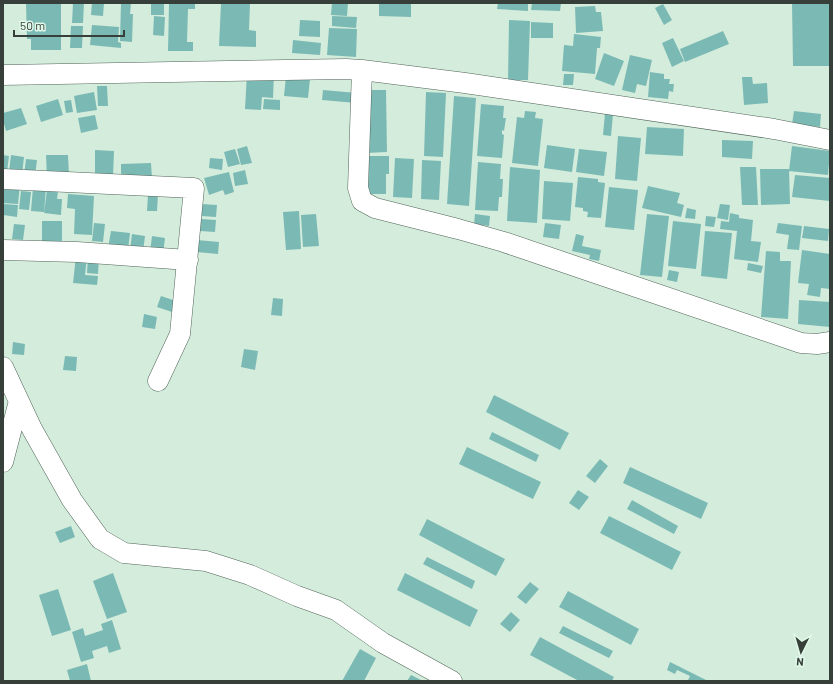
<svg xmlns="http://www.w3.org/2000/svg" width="833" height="684" viewBox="0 0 833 684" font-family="Barlow,sans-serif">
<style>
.building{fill:#7bbab4}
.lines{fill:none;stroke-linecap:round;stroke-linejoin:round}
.minor-casing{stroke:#506457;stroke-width:21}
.minor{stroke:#fff;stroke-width:20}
</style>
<rect width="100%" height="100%" fill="#d4ecdc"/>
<path class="building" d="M 26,3 L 61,3 L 61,50 L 31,50 L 31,39 L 27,39 Z
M 73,3 L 84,3 L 83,23 L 72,23 Z
M 92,3 L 104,3 L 103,16 L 91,15 Z
M 121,3 L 131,3 L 130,14 L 133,14 L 132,42 L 120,41 Z
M 151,3 L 164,3 L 164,15 L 151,15 Z
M 169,3 L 195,3 L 195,9 L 188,9 L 187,42 L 193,42 L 193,51 L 168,51 Z
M 221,3 L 250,3 L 249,30 L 256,31 L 256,47 L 219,46 Z
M 332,3 L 348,3 L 347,16 L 331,15 Z
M 379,3 L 411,3 L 411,17 L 379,16 Z
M 498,3 L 528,3 L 528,11 L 497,9 Z
M 532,3 L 561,3 L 560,11 L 531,10 Z
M 792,3 L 830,3 L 830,66 L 793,66 Z
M 663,4 L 672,20 L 664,25 L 655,8 Z
M 595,6 L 596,12 L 601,12 L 603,31 L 576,33 L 575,7 Z
M 154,16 L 165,17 L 164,36 L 153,35 Z
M 332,16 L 357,17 L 356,28 L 332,26 Z
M 300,20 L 320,21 L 320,37 L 299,36 Z
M 509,20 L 530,21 L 528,80 L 508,80 Z
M 531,22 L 553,23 L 553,38 L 531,38 Z
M 92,25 L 119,27 L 118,42 L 121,43 L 121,48 L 90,45 Z
M 71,26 L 83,26 L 82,48 L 70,48 Z
M 329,28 L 357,29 L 356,57 L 327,55 Z
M 723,31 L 729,44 L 685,62 L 680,49 Z
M 574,34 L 601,37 L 600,48 L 597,48 L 595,74 L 562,71 L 564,45 L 573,46 Z
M 673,38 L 684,61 L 672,67 L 662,43 Z
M 293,40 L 321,43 L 320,55 L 292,53 Z
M 604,53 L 624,61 L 614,86 L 595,79 Z
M 630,55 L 652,60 L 646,86 L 637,84 L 635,93 L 622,90 Z
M 650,72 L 664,74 L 664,79 L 670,79 L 669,84 L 674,84 L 673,92 L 669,91 L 668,99 L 648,97 Z
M 247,73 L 274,74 L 273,98 L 262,97 L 261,110 L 245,109 Z
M 564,74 L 574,74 L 573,85 L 563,85 Z
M 286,76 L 310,79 L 308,98 L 284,96 Z
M 742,77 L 752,77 L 753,84 L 767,83 L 768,103 L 744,105 Z
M 97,86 L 107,86 L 108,106 L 98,106 Z
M 323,90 L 357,93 L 356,103 L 322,100 Z
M 365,90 L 386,90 L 387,152 L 366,153 Z
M 94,92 L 97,110 L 77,113 L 74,96 Z
M 426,92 L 446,93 L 443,157 L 424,156 Z
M 454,96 L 476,98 L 469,206 L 447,204 Z
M 58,99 L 63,115 L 41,122 L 36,106 Z
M 264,99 L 280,100 L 280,110 L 263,109 Z
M 71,100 L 73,112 L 66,113 L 64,101 Z
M 481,104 L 504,106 L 503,118 L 506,118 L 504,131 L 502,130 L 502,134 L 504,135 L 502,158 L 477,156 Z
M 21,108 L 27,124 L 6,131 L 3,120 L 3,113 Z
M 525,111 L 536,112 L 535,118 L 543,119 L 538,166 L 512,163 L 517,117 L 524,118 Z
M 794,111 L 821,114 L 820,127 L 792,124 Z
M 605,113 L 613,114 L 611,136 L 603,135 Z
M 95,115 L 98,129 L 81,133 L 78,118 Z
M 647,127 L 684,129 L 683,156 L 645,154 Z
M 618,136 L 641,138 L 637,181 L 615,179 Z
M 722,140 L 753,141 L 752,159 L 722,157 Z
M 547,145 L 575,149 L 572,172 L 544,168 Z
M 247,146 L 252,163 L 241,165 L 237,149 Z
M 792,146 L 830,151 L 828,175 L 789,171 Z
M 235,149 L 240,164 L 228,167 L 224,152 Z
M 579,149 L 607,152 L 604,176 L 576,172 Z
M 95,150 L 114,151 L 113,177 L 95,177 Z
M 3,155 L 9,156 L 7,172 L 3,171 Z
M 11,155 L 24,157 L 22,174 L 9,172 Z
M 46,155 L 68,155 L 69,176 L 47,177 Z
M 369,156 L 389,156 L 389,174 L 386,174 L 386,194 L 368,194 Z
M 210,158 L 223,159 L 222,170 L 209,168 Z
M 395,158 L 414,159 L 412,198 L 393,197 Z
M 26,159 L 37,160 L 35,176 L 24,175 Z
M 422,160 L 441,161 L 439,200 L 421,199 Z
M 478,162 L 501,164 L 500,179 L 503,179 L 502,197 L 499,197 L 498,211 L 475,210 Z
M 151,163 L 152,178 L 121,179 L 121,164 Z
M 510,167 L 540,170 L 537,223 L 507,221 Z
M 740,167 L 756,167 L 758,205 L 742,205 Z
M 760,169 L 789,169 L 790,204 L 761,205 Z
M 245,170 L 248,184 L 235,186 L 233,173 Z
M 229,172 L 234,192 L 225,195 L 223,190 L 209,195 L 204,178 Z
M 795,175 L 830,178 L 830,201 L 792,197 Z
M 578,177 L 598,179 L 598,182 L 605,183 L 601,218 L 587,217 L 588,212 L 583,211 L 583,208 L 575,207 Z
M 544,181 L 573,183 L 570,221 L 542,219 Z
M 3,183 L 20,184 L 18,204 L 3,203 Z
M 648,186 L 680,193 L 677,203 L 684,205 L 681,217 L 642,208 Z
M 33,187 L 46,188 L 44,212 L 31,211 Z
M 609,187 L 638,190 L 634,230 L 605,227 Z
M 47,190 L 58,191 L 57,199 L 62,199 L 61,215 L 44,213 Z
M 21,191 L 31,192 L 29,210 L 19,209 Z
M 68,194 L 94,196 L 92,235 L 74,234 L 75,209 L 67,208 Z
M 148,195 L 158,195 L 157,211 L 147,211 Z
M 3,204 L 18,205 L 17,217 L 3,215 Z
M 202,204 L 217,205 L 216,217 L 201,216 Z
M 720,204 L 730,205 L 728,220 L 717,218 Z
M 687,208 L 696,210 L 695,219 L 685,218 Z
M 299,211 L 301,249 L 286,250 L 283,212 Z
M 730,213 L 739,215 L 739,218 L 753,220 L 751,241 L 761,242 L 758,262 L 734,259 L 737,231 L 720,229 L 721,221 L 729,222 Z
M 316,214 L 319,246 L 303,247 L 301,215 Z
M 475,214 L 490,216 L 489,226 L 474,224 Z
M 647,214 L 669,216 L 662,277 L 640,275 Z
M 706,216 L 716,217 L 714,227 L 705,226 Z
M 201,219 L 216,220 L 215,232 L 200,231 Z
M 42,221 L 62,221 L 62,241 L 42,241 Z
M 673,221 L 701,224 L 696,269 L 668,266 Z
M 94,223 L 105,224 L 103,242 L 92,241 Z
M 545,223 L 561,225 L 559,239 L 543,237 Z
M 778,223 L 802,226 L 799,250 L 787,249 L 789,235 L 776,233 Z
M 14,224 L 25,225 L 23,240 L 12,239 Z
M 804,226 L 829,229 L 828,241 L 802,238 Z
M 111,231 L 130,233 L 128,250 L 108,248 Z
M 705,231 L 732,233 L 727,279 L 701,276 Z
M 132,234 L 145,236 L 143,252 L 130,250 Z
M 576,234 L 584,236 L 582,246 L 601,250 L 599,261 L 589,259 L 590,255 L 572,251 Z
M 152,236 L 165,238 L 163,254 L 150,252 Z
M 197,240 L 219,242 L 218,254 L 196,252 Z
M 802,250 L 830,254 L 830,289 L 821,288 L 820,297 L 807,295 L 809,284 L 798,283 Z
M 766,251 L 780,252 L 780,261 L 791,261 L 788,319 L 761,317 Z
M 76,256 L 87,257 L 85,275 L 98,276 L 97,285 L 73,283 Z
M 88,257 L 99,257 L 98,274 L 87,273 Z
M 748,263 L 763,266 L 761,273 L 747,270 Z
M 669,270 L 679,272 L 677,282 L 667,280 Z
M 161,296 L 176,301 L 172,312 L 157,307 Z
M 273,298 L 283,299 L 282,316 L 271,315 Z
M 799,300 L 830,302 L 830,327 L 798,324 Z
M 144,314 L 157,317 L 155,329 L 142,327 Z
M 13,342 L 25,344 L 24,355 L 12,354 Z
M 244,349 L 258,351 L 255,370 L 241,367 Z
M 65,356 L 77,357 L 76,371 L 63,370 Z
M 494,395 L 569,433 L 560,450 L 486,412 Z
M 492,432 L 539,455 L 536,462 L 489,439 Z
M 467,447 L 541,482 L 533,499 L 459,464 Z
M 600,459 L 608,466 L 595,483 L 586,476 Z
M 630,467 L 708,503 L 701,519 L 623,483 Z
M 578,490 L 589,497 L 579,510 L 569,503 Z
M 632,500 L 678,526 L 674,534 L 627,509 Z
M 609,516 L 681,552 L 672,570 L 600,533 Z
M 427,519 L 505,559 L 496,576 L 419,535 Z
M 71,526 L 75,537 L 60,543 L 55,532 Z
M 427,557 L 475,581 L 472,589 L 423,564 Z
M 113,573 L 127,612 L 107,619 L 93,581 Z
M 405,573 L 478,610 L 470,627 L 397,590 Z
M 530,582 L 539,589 L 526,604 L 517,597 Z
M 58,589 L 71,630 L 52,636 L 39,595 Z
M 568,591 L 639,629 L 631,645 L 559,607 Z
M 511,612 L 520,620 L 510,632 L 500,624 Z
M 112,620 L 121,649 L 109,653 L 107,646 L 92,651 L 94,658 L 81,662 L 72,632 L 83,628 L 85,636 L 103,630 L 101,624 Z
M 563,626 L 613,651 L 609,658 L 559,633 Z
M 540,637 L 614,677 L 612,681 L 579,681 L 530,655 Z
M 360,649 L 376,658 L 364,681 L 342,681 Z
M 670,662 L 708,681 L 689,681 L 688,680 L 690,676 L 677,670 L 675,674 L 667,670 Z
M 87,664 L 91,681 L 70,681 L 67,670 Z
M 411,675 L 423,681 L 407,681 Z"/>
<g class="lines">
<defs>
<path id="minor" d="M 362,70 L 358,188 L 362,201 L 375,208 L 458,229 L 504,242 L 801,343 L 817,344 L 830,342
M 3,75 L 346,69 L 362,70 L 465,83 L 774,129 L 830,140
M 3,179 L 194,188 L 180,334 L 158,381
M 3,250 L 77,252 L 188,260
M 3,367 L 32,429 L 72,500 L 100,539 L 124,553 L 206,561 L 250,575 L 297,596 L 336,610 L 383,643 L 452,681
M 3,462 L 19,401"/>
</defs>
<use href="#minor" class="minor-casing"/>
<use href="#minor" class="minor"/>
</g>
<rect width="833" height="684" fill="none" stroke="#363f39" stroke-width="8"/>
<g transform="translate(801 652) rotate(185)" stroke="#e1f9ea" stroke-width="3" paint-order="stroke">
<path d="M0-3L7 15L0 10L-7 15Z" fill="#363f39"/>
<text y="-6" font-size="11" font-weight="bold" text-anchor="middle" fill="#363f39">N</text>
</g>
<path d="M14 30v6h110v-6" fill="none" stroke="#363f39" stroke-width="2"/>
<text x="20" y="30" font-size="12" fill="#363f39" stroke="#e1f9ea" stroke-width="3" paint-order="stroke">50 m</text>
</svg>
